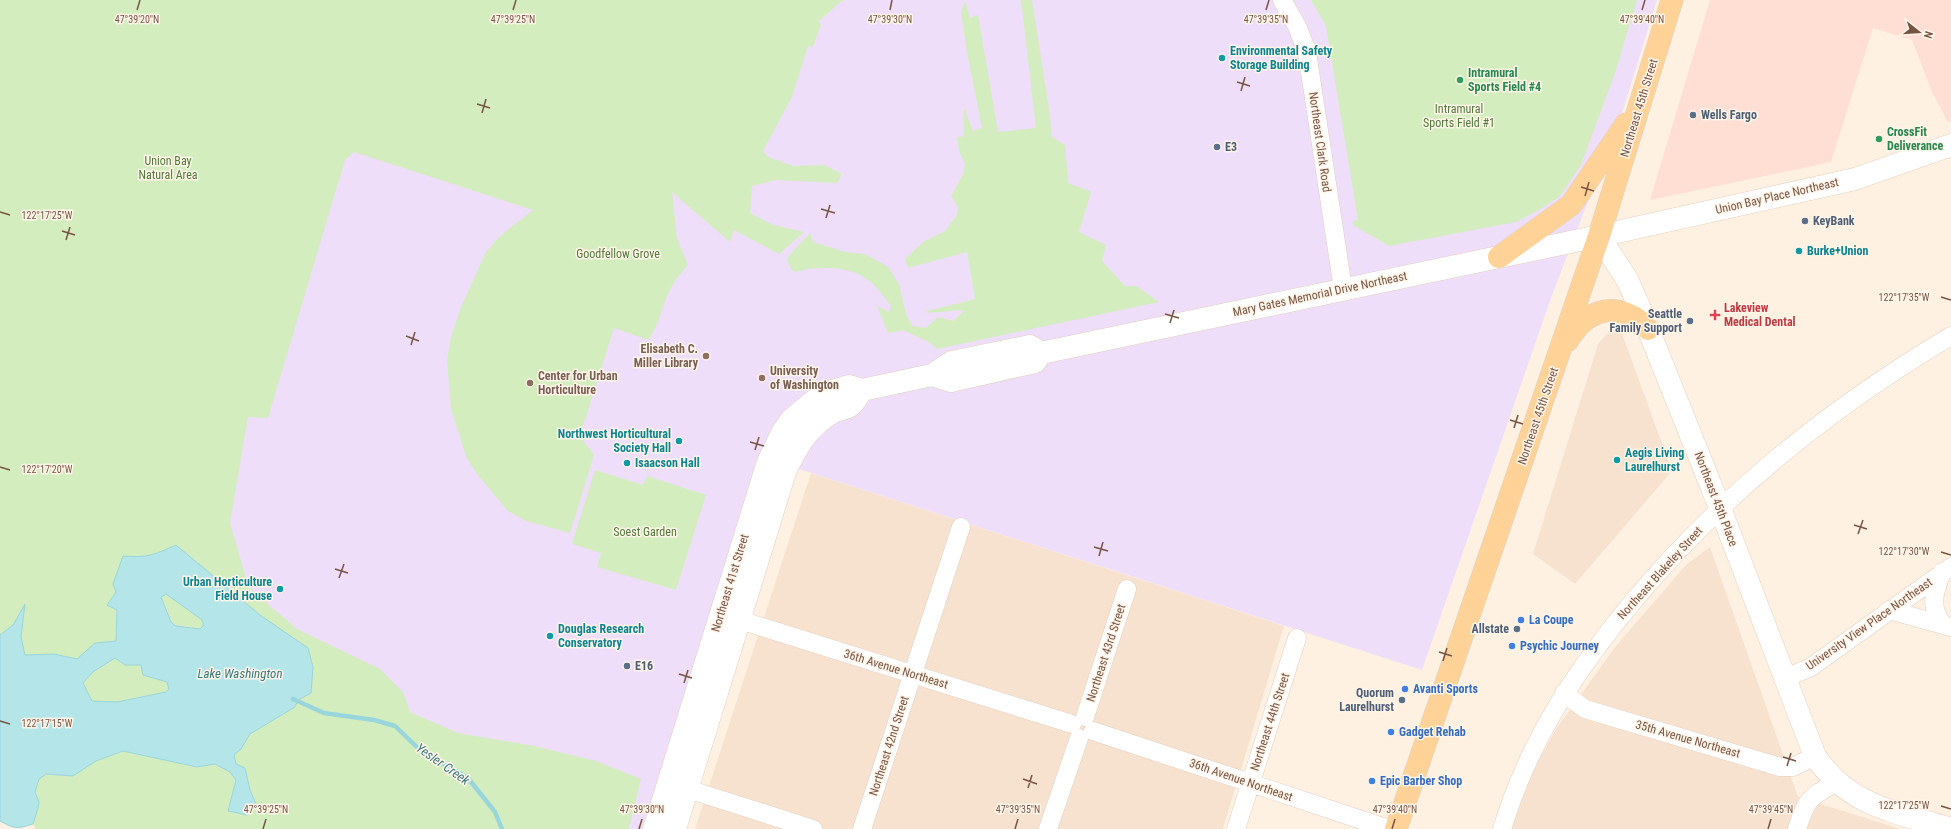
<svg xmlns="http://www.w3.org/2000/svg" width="1951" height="829" viewBox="0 0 1951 829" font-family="'Roboto Condensed',sans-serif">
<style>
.residential{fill:#f7e2cf}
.commercial{fill:#ffded4}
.education{fill:#eedefa}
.green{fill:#d4edbe}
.water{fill:#b4e5e9;stroke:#99d6dc;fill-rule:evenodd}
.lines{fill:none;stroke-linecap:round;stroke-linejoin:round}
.stream{stroke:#99d6dc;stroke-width:4.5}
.minor-casing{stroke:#e5cebe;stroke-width:19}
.tertiary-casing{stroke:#e5cebe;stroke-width:23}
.secondary-casing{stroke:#ebcebb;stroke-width:23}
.primary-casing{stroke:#dcd3cf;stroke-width:23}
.minor{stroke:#fff;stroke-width:18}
.tertiary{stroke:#fff;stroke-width:22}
.secondary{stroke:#fff;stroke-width:22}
.primary{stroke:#ffd297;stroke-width:22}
.ticks{fill:none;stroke:#785445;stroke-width:1.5}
.culture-dot{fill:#0f9aa8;stroke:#fff5e9;stroke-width:1.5}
.leisure-dot{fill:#2e9e5b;stroke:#fff5e9;stroke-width:1.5}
.service-dot{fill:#5c6f8a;stroke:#fff5e9;stroke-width:1.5}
.health-dot{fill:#e0444e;stroke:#fff5e9;stroke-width:1.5}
.education-dot{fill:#8d6e63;stroke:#fff5e9;stroke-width:1.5}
.shop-dot{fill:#3f7fe0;stroke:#fff5e9;stroke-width:1.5}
.labels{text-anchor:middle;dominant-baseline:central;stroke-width:3;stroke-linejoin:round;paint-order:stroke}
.culture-label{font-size:12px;font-weight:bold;fill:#0d838f;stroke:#fff5e9;text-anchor:start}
.leisure-label{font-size:12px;font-weight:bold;fill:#27864d;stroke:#fff5e9;text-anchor:start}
.street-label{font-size:12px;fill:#785445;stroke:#fff5e9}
.park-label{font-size:12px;fill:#51793a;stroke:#fff5e9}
.service-label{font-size:12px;font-weight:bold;fill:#4e5e75;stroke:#fff5e9;text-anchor:start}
.health-label{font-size:12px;font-weight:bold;fill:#be3a42;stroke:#fff5e9;text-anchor:start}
.education-label{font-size:12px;font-weight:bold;fill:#785e54;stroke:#fff5e9;text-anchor:start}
.shop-label{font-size:12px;font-weight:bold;fill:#366cbe;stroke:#fff5e9;text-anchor:start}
.water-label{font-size:13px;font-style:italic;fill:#38787f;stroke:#fff5e9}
.ticks-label{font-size:10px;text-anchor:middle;fill:#785445;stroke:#fff5e9;stroke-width:3;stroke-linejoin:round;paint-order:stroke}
</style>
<rect width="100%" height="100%" fill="#fef1e1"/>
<path class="residential" d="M 1620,328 L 1672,471 L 1575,584 L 1533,554 L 1598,344 L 1611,329 Z
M 811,473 L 1284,626 L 1223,829 L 695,829 Z
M 1710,547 L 1798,797 L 1901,829 L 1511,829 L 1533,770 L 1556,729 L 1616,646 L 1686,565 Z"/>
<path class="commercial" d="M 1710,0 L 1951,0 L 1951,121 L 1948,122 L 1932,92 L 1912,40 L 1873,28 L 1831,162 L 1650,200 Z"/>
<path class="education" d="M 0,0 L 1657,0 L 1623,110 L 1551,298 L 1422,670 L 765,458 L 646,829 L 406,829 L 0,705 Z"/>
<path class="green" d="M 0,0 L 844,0 L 839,3 L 818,22 L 821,24 L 813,47 L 808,46 L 792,97 L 763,151 L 768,157 L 794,166 L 824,165 L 842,174 L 837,183 L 776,180 L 752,186 L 750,213 L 773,225 L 804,232 L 779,254 L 734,230 L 730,242 L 672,192 L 677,238 L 688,265 C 679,275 672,284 667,296 C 661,310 658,328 648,340 L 614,328 L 580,436 L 594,455 L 570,533 L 526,521 L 508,511 L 477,474 L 467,459 L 451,409 L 447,360 L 451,337 L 461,307 L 486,252 L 500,236 L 533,210 L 354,152 L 345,160 L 268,418 L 248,417 L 230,523 L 249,588 L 297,629 L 380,669 L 403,692 L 410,712 L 458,733 L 534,746 L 596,761 L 641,779 L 629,829 L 36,829 L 33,824 L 38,808 L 39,802 L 35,792 L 39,779 L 46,774 L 73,776 L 96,761 L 123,751 L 197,767 L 215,764 L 230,772 L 236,780 L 228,811 L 257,806 L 250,790 L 245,768 L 236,764 L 234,754 L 241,749 L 250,734 L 295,707 L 298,700 L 311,693 L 308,648 L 260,615 L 176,545 C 154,555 147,558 123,556 L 116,592 L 117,641 L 95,643 L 77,659 L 54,654 L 24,655 L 21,637 L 24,606 L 13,625 L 0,635 Z
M 1021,0 L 1032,0 L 1049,109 L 1052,137 L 1065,145 L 1068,183 L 1091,192 L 1079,232 L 1106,245 L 1102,261 L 1125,286 L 1136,286 L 1159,302 L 937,349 L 931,343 L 903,330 L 888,333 L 877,306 L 889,312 L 891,306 C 873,281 861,269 829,268 C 817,268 807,268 795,272 L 791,269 L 787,258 L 810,233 L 813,242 L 845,252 L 865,254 L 888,267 L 899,284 L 906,314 L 912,326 L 926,328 L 938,317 L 953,321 L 964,311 C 961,309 933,314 923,312 L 975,299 L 967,252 L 908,268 L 905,259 L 923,242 L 945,231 L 957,215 L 958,207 L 951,196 L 963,174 L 965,164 L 959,151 L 957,138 L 963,136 L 964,108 L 973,131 L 982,128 L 966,47 L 961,12 L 965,1 L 970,18 L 978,15 L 998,132 L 1036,128 Z
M 1311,0 L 1637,0 L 1615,73 L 1581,165 L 1560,196 L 1539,210 L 1516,222 L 1389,246 L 1353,225 L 1353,222 L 1358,219 L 1326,26 Z
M 595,470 L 643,485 L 647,476 L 706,495 L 676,590 L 597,567 L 601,553 L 572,544 Z
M 166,594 L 201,619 L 203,622 L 203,626 L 200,629 L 176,625 L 171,622 L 161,597 Z
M 115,658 L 125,665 L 141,665 L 143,675 L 167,682 L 169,689 L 166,692 L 117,702 L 92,702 L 83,683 L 93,672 Z"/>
<path class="water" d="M 176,545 L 260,615 L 308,648 L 313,667 L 311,693 L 298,700 L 295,707 L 250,734 L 241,749 L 234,755 L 236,764 L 245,768 L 250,790 L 257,806 L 247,815 L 228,811 L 236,780 L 230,772 L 215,764 L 197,767 L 123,751 L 96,761 L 73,776 L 46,774 L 39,779 L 35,792 L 39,802 L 38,808 L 33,824 C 17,829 15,829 0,821 L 0,635 L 13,625 L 25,604 L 21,637 L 25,655 L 54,654 L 77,659 L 95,643 L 116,641 L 117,610 L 107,605 L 116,592 L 113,584 L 123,556 C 147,558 154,555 176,545 ZM 166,594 L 201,619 L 203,622 L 203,626 L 200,629 L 176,626 L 171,622 L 161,597 ZM 115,658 L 125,665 L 141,665 L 143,675 L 167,682 L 169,689 L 166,692 L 117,702 L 92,701 L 83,683 L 93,672 Z"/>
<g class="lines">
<path class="stream" d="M 293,699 L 324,713 L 374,720 L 395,726 L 421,751 L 468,778 L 495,812 L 502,829"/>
<defs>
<path id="minor" d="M 1282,0 L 1297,26 L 1307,52 L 1343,289
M 1942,572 C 1934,593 1929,606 1943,625
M 1889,610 L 1951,627
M 727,616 L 1072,724
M 1786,678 L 1811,667 L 1951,567
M 1564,693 L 1585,709 L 1780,767 L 1793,767 L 1815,756
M 1085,717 L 1127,589
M 1093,731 L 1389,829
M 675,785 L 813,829
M 862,829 L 961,527
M 1048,829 L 1079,738
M 1236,829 L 1297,638
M 1502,829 C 1528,744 1570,679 1626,610 C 1716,500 1828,409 1951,336
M 1797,829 C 1807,798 1808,799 1836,782"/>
<path id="tertiary" d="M 932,375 L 951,381 L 1035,362 L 1041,353
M 654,829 L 768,462 L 782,433 L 792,419 L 815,400 L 826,393 L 849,386 L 862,390 L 932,375 L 952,362 L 1030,346 L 1041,353 L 1599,236
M 675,829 L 785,472 C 796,448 808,427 831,413 C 837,409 846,410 851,405 C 855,402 859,394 862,390"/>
<path id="secondary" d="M 1951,145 L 1855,179 L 1599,236 L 1628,281 L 1643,316 L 1720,508 L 1815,756 C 1849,807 1897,812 1951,829"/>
<path id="primary" d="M 1499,257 L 1571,205 L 1626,124
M 1567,341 C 1572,334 1578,325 1585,320 C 1608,303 1631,311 1648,329
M 1396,829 L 1599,236 L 1672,0"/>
</defs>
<use href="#minor" class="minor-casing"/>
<use href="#tertiary" class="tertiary-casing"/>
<use href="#secondary" class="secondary-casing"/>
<use href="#primary" class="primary-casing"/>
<use href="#minor" class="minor"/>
<use href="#tertiary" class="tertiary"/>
<use href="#secondary" class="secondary"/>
<use href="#primary" class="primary"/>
</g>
<path class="ticks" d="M 137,10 L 140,0M 513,10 L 516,0M 890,10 L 892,0M 1266,10 L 1269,0M 1642,10 L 1645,0M 1237,82 L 1250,86M 1241,91 L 1245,77M 477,104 L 490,108M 482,113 L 486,99M 1581,187 L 1594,191M 1585,196 L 1589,182M 821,209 L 835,213M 0,212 L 10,215M 826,218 L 830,205M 62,231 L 75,235M 66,240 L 70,227M 1941,297 L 1951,300M 1165,314 L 1179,318M 1170,323 L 1174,310M 406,336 L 419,341M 411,345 L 415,332M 1510,420 L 1523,424M 1514,428 L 1518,415M 750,442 L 764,446M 755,450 L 759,437M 0,467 L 10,470M 1854,525 L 1867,529M 1858,534 L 1863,520M 1094,547 L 1108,551M 1941,552 L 1951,555M 1099,556 L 1103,542M 335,569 L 348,573M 339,578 L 344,564M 1439,652 L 1452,656M 1443,661 L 1447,648M 679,674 L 692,678M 684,683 L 688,670M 0,721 L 10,724M 1783,757 L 1796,761M 1787,766 L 1791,753M 1023,779 L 1037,784M 1028,788 L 1032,775M 1941,806 L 1951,809M 263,829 L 266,819M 639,829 L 642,819M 1015,829 L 1018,819M 1392,829 L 1395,819M 1768,829 L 1771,819"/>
<g class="culture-dot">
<circle cx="1222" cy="58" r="4"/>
<circle cx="1799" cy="251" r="4"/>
<circle cx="679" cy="441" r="4"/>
<circle cx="1617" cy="460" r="4"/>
<circle cx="627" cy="463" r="4"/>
<circle cx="280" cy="589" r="4"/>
<circle cx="550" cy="636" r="4"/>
</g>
<g class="leisure-dot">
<circle cx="1460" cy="80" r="4"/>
<circle cx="1879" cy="139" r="4"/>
</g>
<g class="service-dot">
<circle cx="1693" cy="115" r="4"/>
<circle cx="1217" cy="147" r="4"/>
<circle cx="1805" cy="221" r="4"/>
<circle cx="1690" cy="321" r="4"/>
<circle cx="1517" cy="629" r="4"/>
<circle cx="627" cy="666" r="4"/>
<circle cx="1402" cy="700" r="4"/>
</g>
<path class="health-dot" d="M1713 309h4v4h4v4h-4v4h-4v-4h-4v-4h4z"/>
<g class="education-dot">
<circle cx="706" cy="356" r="4"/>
<circle cx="762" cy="378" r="4"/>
<circle cx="530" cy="383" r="4"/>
</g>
<g class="shop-dot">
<circle cx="1521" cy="620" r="4"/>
<circle cx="1512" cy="646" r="4"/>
<circle cx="1405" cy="689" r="4"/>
<circle cx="1391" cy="732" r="4"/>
<circle cx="1372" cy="781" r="4"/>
</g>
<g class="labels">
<g class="culture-label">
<text x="1230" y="51">Environmental Safety<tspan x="1230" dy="14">Storage Building</tspan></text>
<text x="1807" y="251">Burke+Union</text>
<text x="671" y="434" text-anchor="end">Northwest Horticultural<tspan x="671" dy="14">Society Hall</tspan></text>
<text x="1625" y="453">Aegis Living<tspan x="1625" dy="14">Laurelhurst</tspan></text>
<text x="635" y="463">Isaacson Hall</text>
<text x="272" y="582" text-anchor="end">Urban Horticulture<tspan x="272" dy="14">Field House</tspan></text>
<text x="558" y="629">Douglas Research<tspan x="558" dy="14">Conservatory</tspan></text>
</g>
<g class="leisure-label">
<text x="1468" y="73">Intramural<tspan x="1468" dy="14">Sports Field #4</tspan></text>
<text x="1887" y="132">CrossFit<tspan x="1887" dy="14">Deliverance</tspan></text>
</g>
<g class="street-label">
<text transform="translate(1639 108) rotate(-73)">Northeast 45th Street</text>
<text transform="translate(1320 142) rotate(82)">Northeast Clark Road</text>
<text transform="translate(1777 196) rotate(-13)">Union Bay Place Northeast</text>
<text transform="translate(1320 294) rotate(-12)">Mary Gates Memorial Drive Northeast</text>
<text transform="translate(1538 416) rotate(-71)">Northeast 45th Street</text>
<text transform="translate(1716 499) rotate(69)">Northeast 45th Place</text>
<text transform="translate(1660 573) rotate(-48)">Northeast Blakeley Street</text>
<text transform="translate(730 583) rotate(-73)">Northeast 41st Street</text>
<text transform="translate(1869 624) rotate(-35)">University View Place Northeast</text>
<text transform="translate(1106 653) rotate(-72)">Northeast 43rd Street</text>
<text transform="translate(896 669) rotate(17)">36th Avenue Northeast</text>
<text transform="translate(1270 722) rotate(-72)">Northeast 44th Street</text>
<text transform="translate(1688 739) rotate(16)">35th Avenue Northeast</text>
<text transform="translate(889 746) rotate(-72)">Northeast 42nd Street</text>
<text transform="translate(1241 780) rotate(19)">36th Avenue Northeast</text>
</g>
<g class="park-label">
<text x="1459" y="109">Intramural<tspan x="1459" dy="14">Sports Field #1</tspan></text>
<text x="168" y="161">Union Bay<tspan x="168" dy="14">Natural Area</tspan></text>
<text x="618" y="254">Goodfellow Grove</text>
<text x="645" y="532">Soest Garden</text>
</g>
<g class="service-label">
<text x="1701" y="115">Wells Fargo</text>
<text x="1225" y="147">E3</text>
<text x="1813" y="221">KeyBank</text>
<text x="1682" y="314" text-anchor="end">Seattle<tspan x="1682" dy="14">Family Support</tspan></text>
<text x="1509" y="629" text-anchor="end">Allstate</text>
<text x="635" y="666">E16</text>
<text x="1394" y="693" text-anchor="end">Quorum<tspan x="1394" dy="14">Laurelhurst</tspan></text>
</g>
<g class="health-label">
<text x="1724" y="308">Lakeview<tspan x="1724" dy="14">Medical Dental</tspan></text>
</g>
<g class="education-label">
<text x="698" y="349" text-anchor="end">Elisabeth C.<tspan x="698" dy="14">Miller Library</tspan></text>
<text x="770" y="371">University<tspan x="770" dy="14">of Washington</tspan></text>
<text x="538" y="376">Center for Urban<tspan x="538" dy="14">Horticulture</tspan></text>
</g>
<g class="shop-label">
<text x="1529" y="620">La Coupe</text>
<text x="1520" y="646">Psychic Journey</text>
<text x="1413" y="689">Avanti Sports</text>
<text x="1399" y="732">Gadget Rehab</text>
<text x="1380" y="781">Epic Barber Shop</text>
</g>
<g class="water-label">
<text x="240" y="673">Lake Washington</text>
<text transform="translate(443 764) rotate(35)">Yesler Creek</text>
</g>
</g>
<g class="ticks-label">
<text x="137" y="23">47°39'20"N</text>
<text x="513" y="23">47°39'25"N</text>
<text x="890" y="23">47°39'30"N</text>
<text x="1266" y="23">47°39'35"N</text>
<text x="1642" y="23">47°39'40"N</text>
<text x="47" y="219">122°17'25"W</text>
<text x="1904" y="301">122°17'35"W</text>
<text x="47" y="473">122°17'20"W</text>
<text x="1904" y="555">122°17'30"W</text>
<text x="47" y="727">122°17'15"W</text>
<text x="1904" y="809">122°17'25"W</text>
<text x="266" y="813">47°39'25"N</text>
<text x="642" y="813">47°39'30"N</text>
<text x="1018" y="813">47°39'35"N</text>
<text x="1395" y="813">47°39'40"N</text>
<text x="1771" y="813">47°39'45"N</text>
</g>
<g transform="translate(1919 32) rotate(107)" stroke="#fff5e9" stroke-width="3" paint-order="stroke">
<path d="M0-3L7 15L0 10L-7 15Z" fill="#785445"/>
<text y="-6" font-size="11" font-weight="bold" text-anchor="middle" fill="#785445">N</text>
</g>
</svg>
